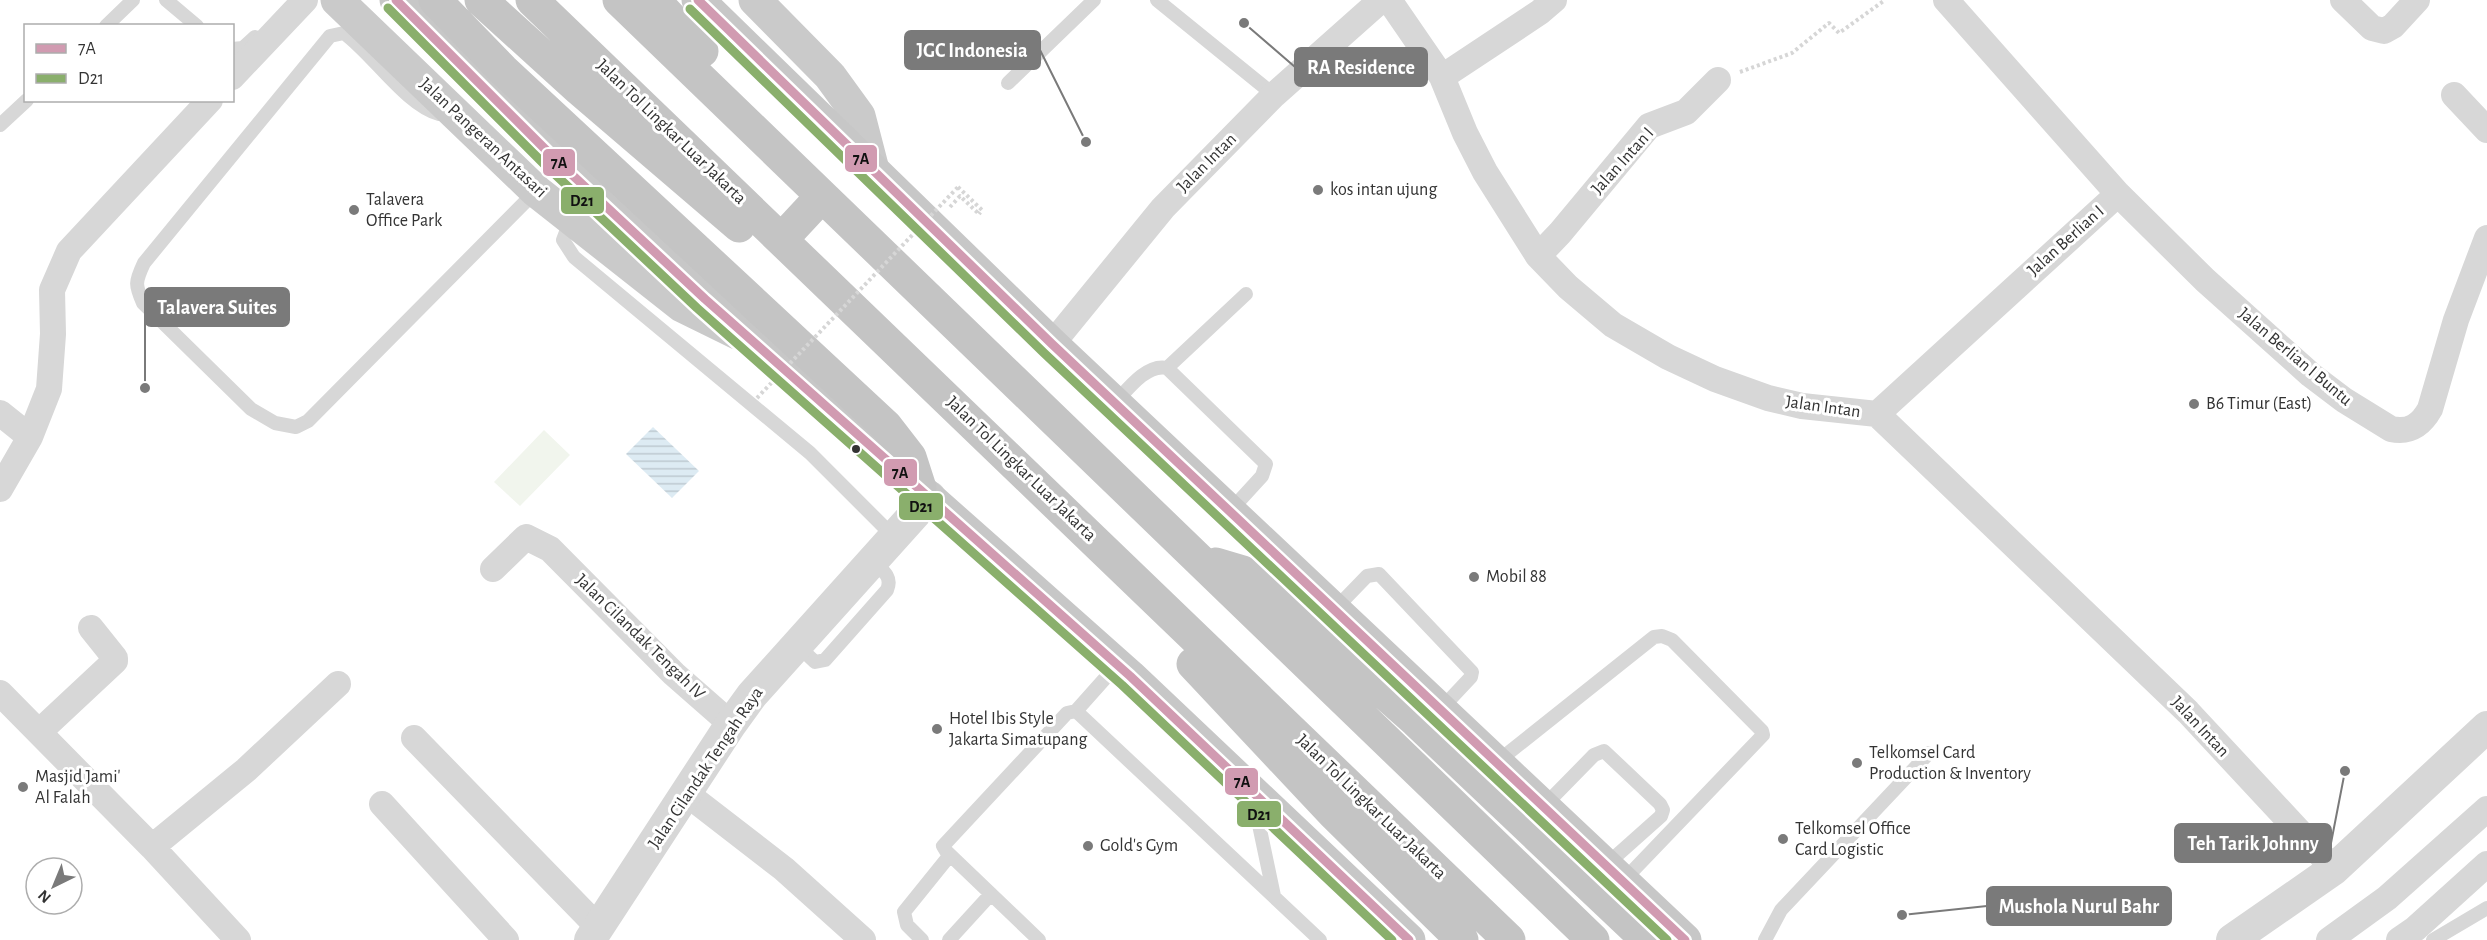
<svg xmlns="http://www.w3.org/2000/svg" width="2487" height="940" viewBox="0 0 2487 940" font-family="'Alegreya Sans',sans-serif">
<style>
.pitch{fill:#f1f5ed}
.water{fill:url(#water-rules)}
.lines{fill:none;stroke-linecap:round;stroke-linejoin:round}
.path{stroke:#d6d6d6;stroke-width:4;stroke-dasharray:3 3;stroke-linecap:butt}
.service{stroke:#d7d7d7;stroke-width:14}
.minor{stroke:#d7d7d7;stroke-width:26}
.tertiary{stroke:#d7d7d7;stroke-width:32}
.primary{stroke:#cacaca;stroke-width:33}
.trunk{stroke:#c7c7c7;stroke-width:33}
.motorway{stroke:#c4c4c4;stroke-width:33}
.path-bridge{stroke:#d6d6d6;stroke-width:4;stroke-dasharray:3 3;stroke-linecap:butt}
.bus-1-casing{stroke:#fff;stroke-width:14}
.bus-2-casing{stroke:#fff;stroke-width:14}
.bus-1{stroke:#d19bb1;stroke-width:9}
.bus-2{stroke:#8aaf6c;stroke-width:9}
.poi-dot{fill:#7a7a7a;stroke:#fff;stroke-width:2}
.bus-dot{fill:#333;stroke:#fff;stroke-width:2}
.labels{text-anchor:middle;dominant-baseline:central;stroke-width:6;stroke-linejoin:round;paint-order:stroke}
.street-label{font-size:18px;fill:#333;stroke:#fff}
.poi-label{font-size:18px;fill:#333;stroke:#fff;text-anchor:start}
.leader{fill:none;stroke:#7a7a7a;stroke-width:2}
.callout-dot{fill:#7a7a7a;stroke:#fff;stroke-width:2}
.callout{fill:#7a7a7a;stroke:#7a7a7a;stroke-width:2}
.callout-label{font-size:20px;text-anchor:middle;font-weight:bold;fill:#fff}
.line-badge{stroke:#fff;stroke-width:2}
.pale-badge-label{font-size:16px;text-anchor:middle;font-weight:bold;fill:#111}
</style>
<defs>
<pattern id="water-rules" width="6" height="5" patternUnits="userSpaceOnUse" patternTransform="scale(1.5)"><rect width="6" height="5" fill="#ddebf3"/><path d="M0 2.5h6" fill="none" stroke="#becad1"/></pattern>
</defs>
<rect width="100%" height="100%" fill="#fff"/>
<path class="pitch" d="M 544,430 L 570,455 L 520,506 L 494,482 Z"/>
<path class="water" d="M 653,427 L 699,471 L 672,498 L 626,454 Z"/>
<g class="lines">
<path class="path" d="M 1740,72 L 1792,53 L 1829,23 L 1839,33 L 1885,0
M 958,187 L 982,210 L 979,214
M 950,207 L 960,196 L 979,214"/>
<path class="service" d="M 166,0 L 197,26
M 1157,0 L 1274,95
M 106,26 L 133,0
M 232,49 L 243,48 L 255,37
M 1008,83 L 1094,0
M 439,114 C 406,105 373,54 344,33 L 330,36 L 144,263 C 135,282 135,285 143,303 L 251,409 L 275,423 L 296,427 L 308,421 L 536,191
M 0,125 L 27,100
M 571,219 L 563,240 L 574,257 L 810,453 L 894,537
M 1167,368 L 1246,294
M 1115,403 C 1127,390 1147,363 1167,368 L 1266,464 L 1262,476 L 1230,511
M 1335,609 L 1367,576 L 1379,574 L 1472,672 L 1471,677 L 1441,709
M 797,645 L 815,662 L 825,660 L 887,590 C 893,576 882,570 872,561
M 1076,711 L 1320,940
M 1497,762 L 1654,637 L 1662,636 L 1672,640 L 1762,731 L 1763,735 L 1623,881
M 1254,801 L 1274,896
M 1544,806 L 1594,755 L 1604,751 L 1660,804 L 1663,810 L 1661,816 L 1606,865
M 922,940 L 907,925 L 904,912 L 950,855
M 949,940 L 991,894
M 1039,940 L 946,851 L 943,846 L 1067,713 L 1076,711 L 1117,665
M 1765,940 L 1781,910 L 1929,753
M 2433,940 L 2487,908"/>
<path class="minor" d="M 1389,0 L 1442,77 L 1465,133 L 1485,172 L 1538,256 L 1568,287 L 1613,325 L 1668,357 L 1715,379 L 1768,398 L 1802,406 L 1877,414 L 2188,712 L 2334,869
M 1946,0 L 2118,194 L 2205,280 L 2311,375 L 2344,400 L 2391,429 C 2410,433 2421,425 2430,409 L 2456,320 L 2487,238
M 2343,0 L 2372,28 L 2384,31 L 2393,26 L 2417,0
M 232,77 L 305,0
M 1442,77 L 1540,12 L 1554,0
M 2454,95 L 2487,130
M 1538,256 L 1560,233 L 1649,126 L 1686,112 L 1718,80
M 1052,344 L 1163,208 L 1274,95 L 1381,0
M 0,413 L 30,437
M 1877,414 L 2118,194
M 0,489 L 30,437 L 49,389 L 53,334 L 52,290 L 69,251 L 210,100
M 493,569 L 526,537 L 550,549 L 674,674 L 731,724
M 0,693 L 152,847 L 238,940
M 39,732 L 115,661 L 115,658 L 91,628
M 414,738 L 599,928
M 687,794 L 784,869 L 863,940
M 382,804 L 506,940
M 152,847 L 246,770 L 338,684
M 2329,940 L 2387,898 L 2487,809
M 2399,940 L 2415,929 L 2487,864"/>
<path class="tertiary" d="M 590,940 L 731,724 L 752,695 L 930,497
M 2232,940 L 2334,869 L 2487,727"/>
<path class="primary" d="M 337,0 L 536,191 L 682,306 L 737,333
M 755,0 L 830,76 L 859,116 L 873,170"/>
<path class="trunk" d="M 396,0 L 552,156 L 705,299 L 1130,676 L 1409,940
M 698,0 L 1052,344 L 1685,940"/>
<path class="motorway" d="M 435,0 L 503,70 L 886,426 L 910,457 L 920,488
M 481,0 L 579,89 L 739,226
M 532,0 L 1509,940
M 619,0 L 1593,940
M 654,0 L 702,51
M 782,239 L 822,196
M 1216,564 L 1243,572 L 1256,581 L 1312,629 L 1416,721 L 1647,940
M 1193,664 L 1333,813 L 1462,940"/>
<path class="path-bridge" d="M 757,398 L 958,187"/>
<defs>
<path id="bus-1" d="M 396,0 L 552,156 L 705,299 L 1130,676 L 1409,940
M 698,0 L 1052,344 L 1685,940"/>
<path id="bus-2" d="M 388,8 L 544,164 L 697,308 L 1122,685 L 1392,940
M 690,9 L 1044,353 L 1667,940"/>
</defs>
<use href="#bus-1" class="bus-1-casing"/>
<use href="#bus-2" class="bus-2-casing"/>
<use href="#bus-1" class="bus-1"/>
<use href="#bus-2" class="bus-2"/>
</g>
<g class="poi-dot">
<circle cx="1318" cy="190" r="6"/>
<circle cx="354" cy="210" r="6"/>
<circle cx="2194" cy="404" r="6"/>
<circle cx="1474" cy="577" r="6"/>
<circle cx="937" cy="729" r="6"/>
<circle cx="1857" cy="763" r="6"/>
<circle cx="23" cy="787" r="6"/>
<circle cx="1783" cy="839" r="6"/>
<circle cx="1088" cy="846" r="6"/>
</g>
<circle class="bus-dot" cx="856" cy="449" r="5"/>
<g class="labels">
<g class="street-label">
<text transform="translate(671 132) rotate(44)">Jalan Tol Lingkar Luar Jakarta</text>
<text transform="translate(483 138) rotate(43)">Jalan Pangeran Antasari</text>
<text transform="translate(1623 161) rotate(-48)">Jalan Intan I</text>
<text transform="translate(1207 163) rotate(-45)">Jalan Intan</text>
<text transform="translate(2066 241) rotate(-42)">Jalan Berlian I</text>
<text transform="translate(2295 357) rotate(40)">Jalan Berlian I Buntu</text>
<text transform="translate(1823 407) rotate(8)">Jalan Intan</text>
<text transform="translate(1021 469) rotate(44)">Jalan Tol Lingkar Luar Jakarta</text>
<text transform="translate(640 637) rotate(44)">Jalan Cilandak Tengah IV</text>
<text transform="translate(2200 727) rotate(47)">Jalan Intan</text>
<text transform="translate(706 768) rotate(-56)">Jalan Cilandak Tengah Raya</text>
<text transform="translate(1371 807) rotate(44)">Jalan Tol Lingkar Luar Jakarta</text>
</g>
<g class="poi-label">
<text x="1330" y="190">kos intan ujung</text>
<text x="366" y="200">Talavera<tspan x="366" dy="21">Office Park</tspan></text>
<text x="2206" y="404">B6 Timur (East)</text>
<text x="1486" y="577">Mobil 88</text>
<text x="949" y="719">Hotel Ibis Style<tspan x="949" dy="21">Jakarta Simatupang</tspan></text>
<text x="1869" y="753">Telkomsel Card<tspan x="1869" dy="21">Production &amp; Inventory</tspan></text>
<text x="35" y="777">Masjid Jami'<tspan x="35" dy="21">Al Falah</tspan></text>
<text x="1795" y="829">Telkomsel Office<tspan x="1795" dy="21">Card Logistic</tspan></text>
<text x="1100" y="846">Gold's Gym</text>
</g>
</g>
<path class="leader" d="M1086 142L1040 50M1244 23L1295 67M145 388L145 307M2345 771L2331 843M1902 915L1987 906"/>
<g class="callout-dot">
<circle cx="1086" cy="142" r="6"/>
<circle cx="1244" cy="23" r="6"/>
<circle cx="145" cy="388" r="6"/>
<circle cx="2345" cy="771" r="6"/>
<circle cx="1902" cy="915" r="6"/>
</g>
<g class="callout">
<rect x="905" y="31" width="135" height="38" rx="6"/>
<rect x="1295" y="48" width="132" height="38" rx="6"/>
<rect x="145" y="288" width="144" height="38" rx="6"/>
<rect x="2175" y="824" width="156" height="38" rx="6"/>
<rect x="1987" y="887" width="184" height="38" rx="6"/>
</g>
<g class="callout-label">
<text x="972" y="57">JGC Indonesia</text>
<text x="1361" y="74">RA Residence</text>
<text x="217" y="314">Talavera Suites</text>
<text x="2253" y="850">Teh Tarik Johnny</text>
<text x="2079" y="913">Mushola Nurul Bahr</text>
</g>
<g class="line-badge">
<rect x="844" y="144" width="34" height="29" rx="6" fill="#d19bb1"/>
<rect x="542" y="148" width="34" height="29" rx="6" fill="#d19bb1"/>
<rect x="560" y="186" width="45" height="29" rx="6" fill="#8aaf6c"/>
<rect x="883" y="458" width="35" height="29" rx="6" fill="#d19bb1"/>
<rect x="898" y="492" width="46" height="29" rx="6" fill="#8aaf6c"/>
<rect x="1224" y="767" width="35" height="29" rx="6" fill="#d19bb1"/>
<rect x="1236" y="800" width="46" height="28" rx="6" fill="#8aaf6c"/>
</g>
<g class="pale-badge-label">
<text x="861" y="164">7A</text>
<text x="559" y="168">7A</text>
<text x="582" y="206">D21</text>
<text x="900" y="478">7A</text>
<text x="921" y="512">D21</text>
<text x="1242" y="787">7A</text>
<text x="1259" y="820">D21</text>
</g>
<rect x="24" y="24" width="210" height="78" fill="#ffffff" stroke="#adadad" stroke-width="1.5"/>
<rect x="36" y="44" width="30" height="9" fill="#d19bb1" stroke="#adadad" stroke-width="1.5"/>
<text x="78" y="54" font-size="18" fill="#333333">7A</text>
<rect x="36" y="74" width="30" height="9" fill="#8aaf6c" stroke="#adadad" stroke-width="1.5"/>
<text x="78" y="84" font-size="18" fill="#333333">D21</text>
<g transform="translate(54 886) rotate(223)"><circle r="28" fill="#ffffff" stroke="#adadad" stroke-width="1.5"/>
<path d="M0-4.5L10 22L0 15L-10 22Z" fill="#7a7a7a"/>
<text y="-9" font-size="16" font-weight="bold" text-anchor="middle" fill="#333333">N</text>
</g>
</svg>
